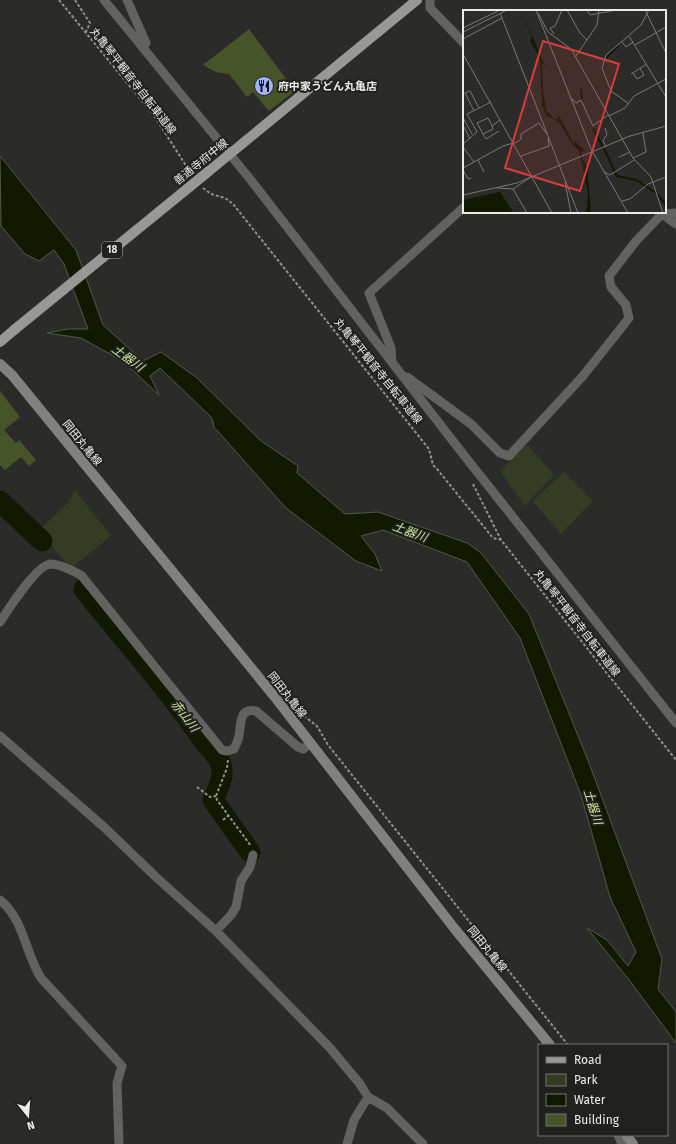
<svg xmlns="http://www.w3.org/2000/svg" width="676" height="1144" viewBox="0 0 676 1144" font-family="'Fira Sans','Noto Sans JP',sans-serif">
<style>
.green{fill:#353c24}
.water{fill:#121900;stroke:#535846}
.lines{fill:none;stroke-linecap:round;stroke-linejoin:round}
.river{stroke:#121900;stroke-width:21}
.building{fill:#475429}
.path{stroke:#90908f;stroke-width:2;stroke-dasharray:3 2;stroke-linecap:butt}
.minor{stroke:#626361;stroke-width:9}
.secondary{stroke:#818180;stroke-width:10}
.primary{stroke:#989997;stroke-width:10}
.primary-bridge{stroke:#989997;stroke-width:10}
.labels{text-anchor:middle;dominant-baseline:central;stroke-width:4;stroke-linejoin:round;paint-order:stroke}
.shield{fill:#212220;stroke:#aeafad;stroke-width:1}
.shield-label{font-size:10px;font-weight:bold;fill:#ebebea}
.street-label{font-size:11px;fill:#ebebea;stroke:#212220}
.poi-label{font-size:11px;font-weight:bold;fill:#ebebea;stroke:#212220;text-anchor:start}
.water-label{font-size:12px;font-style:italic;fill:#cce39b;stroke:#212220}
.inset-river{fill:none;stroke:#121900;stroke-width:2}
.inset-road{fill:none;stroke:#787877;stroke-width:1}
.view{fill:#d83c3b;fill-opacity:0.15;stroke:#d83c3b;stroke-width:2}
.inset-edge{fill:none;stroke:#ebebea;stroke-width:2}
</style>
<rect width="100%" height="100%" fill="#2b2c2a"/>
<path class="green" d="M 527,444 L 554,475 L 525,506 L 500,471 Z
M 564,472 L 593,501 L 561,534 L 533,501 Z
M 75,490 L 111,536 L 71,568 L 38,531 L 68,503 Z"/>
<path class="water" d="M 0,156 L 76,250 L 103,325 L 143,361 L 161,352 L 197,378 L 261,441 L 298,466 L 297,473 L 345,514 L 378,512 L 467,543 L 481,553 L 529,614 L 589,763 L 662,959 L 658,989 L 676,1012 L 676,1043 L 630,981 L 587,928 L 607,940 L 628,966 L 636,952 L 610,897 L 581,795 L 520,638 L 467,562 L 383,530 L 361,536 L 375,554 L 382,571 L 356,561 L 286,508 L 214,427 L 212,418 L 160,368 L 150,376 L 159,395 L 123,361 L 81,338 L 47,333 L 68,329 L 88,329 L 64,264 L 54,250 L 39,261 L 25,254 L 1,226 Z"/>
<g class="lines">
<path class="river" d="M 0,501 L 42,541
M 84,589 C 122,638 165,684 200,736 C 207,748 222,756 222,771 C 223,781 216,792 213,800 L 250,852"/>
</g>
<path class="building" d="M 249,29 L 295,91 L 269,111 L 253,92 L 247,97 L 229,74 L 216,72 L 203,65 Z
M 0,391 L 20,417 L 4,430 L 16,443 L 19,440 L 36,460 L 29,466 L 21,457 L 5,470 L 0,465 Z"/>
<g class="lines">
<path class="path" d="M 59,0 L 155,117 L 190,172
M 75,0 L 90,23 L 86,32
M 203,188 L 211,194 L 225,198 L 233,204 L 429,449 L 433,465 L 437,469 L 493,538 L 501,540 L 676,760
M 473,484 L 501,540
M 304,716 L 317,726 L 328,745 L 568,1045
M 228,760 L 227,768 L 216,796 L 217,800 L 251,846
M 197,787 L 210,797 L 216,796
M 223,820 L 228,816"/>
<path class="minor" d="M 104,0 L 250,179 L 463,454 L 676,723
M 127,0 L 146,43 L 142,47
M 430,0 L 430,8 L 464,43
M 661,213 L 676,224
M 392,362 L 391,348 L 369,293 L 464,207
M 407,377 L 471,424 L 500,453 L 509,456 L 583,376 L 629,318 L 626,305 L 611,287 L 609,276 L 636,241 L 662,214 L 676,213
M 0,622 C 8,610 37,564 51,564 C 60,564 73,571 81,575 L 222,750 L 227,751 L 234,749 C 235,746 237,743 238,740 C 242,728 237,707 256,711 L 298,747 L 303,749 L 310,744
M 0,736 L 105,828 L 157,878 L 216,931 L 330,1048 L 360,1084 L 368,1097 L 387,1108 L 423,1144
M 0,900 C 24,919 25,953 41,978 L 122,1066 L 117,1083 L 119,1144
M 216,931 L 231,915 L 236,907 L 241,881 L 250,867 L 253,855
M 618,1135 L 622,1144
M 347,1144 L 354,1120 L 368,1097"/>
<path class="secondary" d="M 0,364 L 12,375 L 274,696 L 454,928 L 550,1045
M 626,1135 L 633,1144"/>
<path class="primary" d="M 209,171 L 417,0
M 0,342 L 14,330"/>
<path class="primary-bridge" d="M 14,330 L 209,171"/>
</g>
<defs>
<symbol id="restaurant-disc" viewBox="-11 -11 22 22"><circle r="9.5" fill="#a0b3fd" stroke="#212220"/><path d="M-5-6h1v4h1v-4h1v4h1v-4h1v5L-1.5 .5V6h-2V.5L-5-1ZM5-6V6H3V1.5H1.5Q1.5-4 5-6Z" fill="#111"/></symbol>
</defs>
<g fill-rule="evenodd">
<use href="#restaurant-disc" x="253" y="75" width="22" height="22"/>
</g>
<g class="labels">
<rect class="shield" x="102" y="242" width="20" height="16" rx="3"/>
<g class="shield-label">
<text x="112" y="250">18</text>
</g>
<g class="street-label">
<text transform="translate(133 81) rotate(52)">丸亀琴平観音寺自転車道線</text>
<text transform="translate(201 162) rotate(-39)">善通寺府中線</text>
<text transform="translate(378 371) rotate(51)">丸亀琴平観音寺自転車道線</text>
<text transform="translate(82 443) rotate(51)">岡田丸亀線</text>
<text transform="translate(577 623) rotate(52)">丸亀琴平観音寺自転車道線</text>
<text transform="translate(287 695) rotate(52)">岡田丸亀線</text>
<text transform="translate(487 949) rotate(51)">岡田丸亀線</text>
</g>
<g class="poi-label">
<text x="278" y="86">府中家うどん丸亀店</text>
</g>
<g class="water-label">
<text transform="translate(128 358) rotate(36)">土器川</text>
<text transform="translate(410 532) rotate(20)">土器川</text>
<text transform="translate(185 716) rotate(52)">赤山川</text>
<text transform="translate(593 807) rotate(72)">土器川</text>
</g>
</g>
<g transform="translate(463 10)">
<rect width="203" height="203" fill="#2b2c2a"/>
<path d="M 58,0 L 83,58 L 79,52 L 80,83 L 84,102 L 92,109 L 95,109 L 94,104 L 96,106 L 111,134 L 112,131 L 123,142 L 118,141 L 119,149 L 124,156 L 128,203 L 122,201 L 124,199 L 125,183 L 116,141 L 108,132 L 96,112 L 83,105 L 79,95 L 77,48 L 67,31 L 69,27 ZM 37,182 L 51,203 L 0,203 L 0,190 Z" fill="#121900"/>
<path class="inset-river" d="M 143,48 L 155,36M 118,78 L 119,91M 130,119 L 140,137M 141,139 L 154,166 L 173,170 L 193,183M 195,185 L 203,195"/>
<path class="inset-road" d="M 73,0 L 128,139 L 165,203M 104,0 L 117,23 L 124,30M 124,0 L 127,5 L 153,0M 182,0 L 203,43M 37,3 L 115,203M 75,3 L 85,22 L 108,39 L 170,148 L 188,167 L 200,203M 0,18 L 37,0M 0,22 L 44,0M 91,24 L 87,18 L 92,16 L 99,0M 166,26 L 203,87M 0,29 L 39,8M 159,32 L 163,37 L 170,32M 172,35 L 203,17M 0,44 L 89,203M 113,46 L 134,15 L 136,0M 170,63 L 174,69 L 181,65 L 177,58M 168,64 L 184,54M 108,88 L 113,93 L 118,90 L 130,116 L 145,105M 166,94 L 148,81 L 139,58 L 143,45 L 178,15 L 186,0M 11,101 L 2,83 L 7,81 L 16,98M 146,106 L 162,98 L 171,86 L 203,69M 0,108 L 9,124M 1,117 L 7,129M 142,118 L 144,124 L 140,131 L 143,137M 36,121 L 23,129 L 20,124 L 30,119 L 29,116 L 37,110M 20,124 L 14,113 L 25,108 L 29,116M 0,134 L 14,122 L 4,104 L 28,92M 0,137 L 11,152M 58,146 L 86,136 L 85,128M 156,147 L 167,142M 170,148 L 183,142 L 180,123M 15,150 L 21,162M 0,158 L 40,136 L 54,132 L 58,129 L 58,124 L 76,113 L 84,124M 0,160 L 5,169 L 8,168M 141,162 L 147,165 L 171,150M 102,172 L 108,203M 34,178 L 50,179 L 68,167M 50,179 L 64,203M 0,185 L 54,173 L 167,126 L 203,116M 159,191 L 167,189 L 185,174 L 203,167"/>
<path class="view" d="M 80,31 L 156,54 L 117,181 L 42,158 Z"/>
<rect width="203" height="203" class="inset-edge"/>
</g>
<rect x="538" y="1044" width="130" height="92" fill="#212220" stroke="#727271"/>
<rect x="546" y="1057" width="20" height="6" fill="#989997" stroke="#727271"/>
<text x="574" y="1064" font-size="12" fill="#ebebea">Road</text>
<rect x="546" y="1074" width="20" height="12" fill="#353c24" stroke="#727271"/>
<text x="574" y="1084" font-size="12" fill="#ebebea">Park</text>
<rect x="546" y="1094" width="20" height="12" fill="#121900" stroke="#727271"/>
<text x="574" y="1104" font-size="12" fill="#ebebea">Water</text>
<rect x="546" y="1114" width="20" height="12" fill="#475429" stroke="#727271"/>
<text x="574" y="1124" font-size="12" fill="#ebebea">Building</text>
<g transform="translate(28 1116) rotate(163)" stroke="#212220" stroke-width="3" paint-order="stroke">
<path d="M0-3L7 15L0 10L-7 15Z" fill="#ebebea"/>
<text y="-6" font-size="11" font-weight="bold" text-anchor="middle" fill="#ebebea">N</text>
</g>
</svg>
